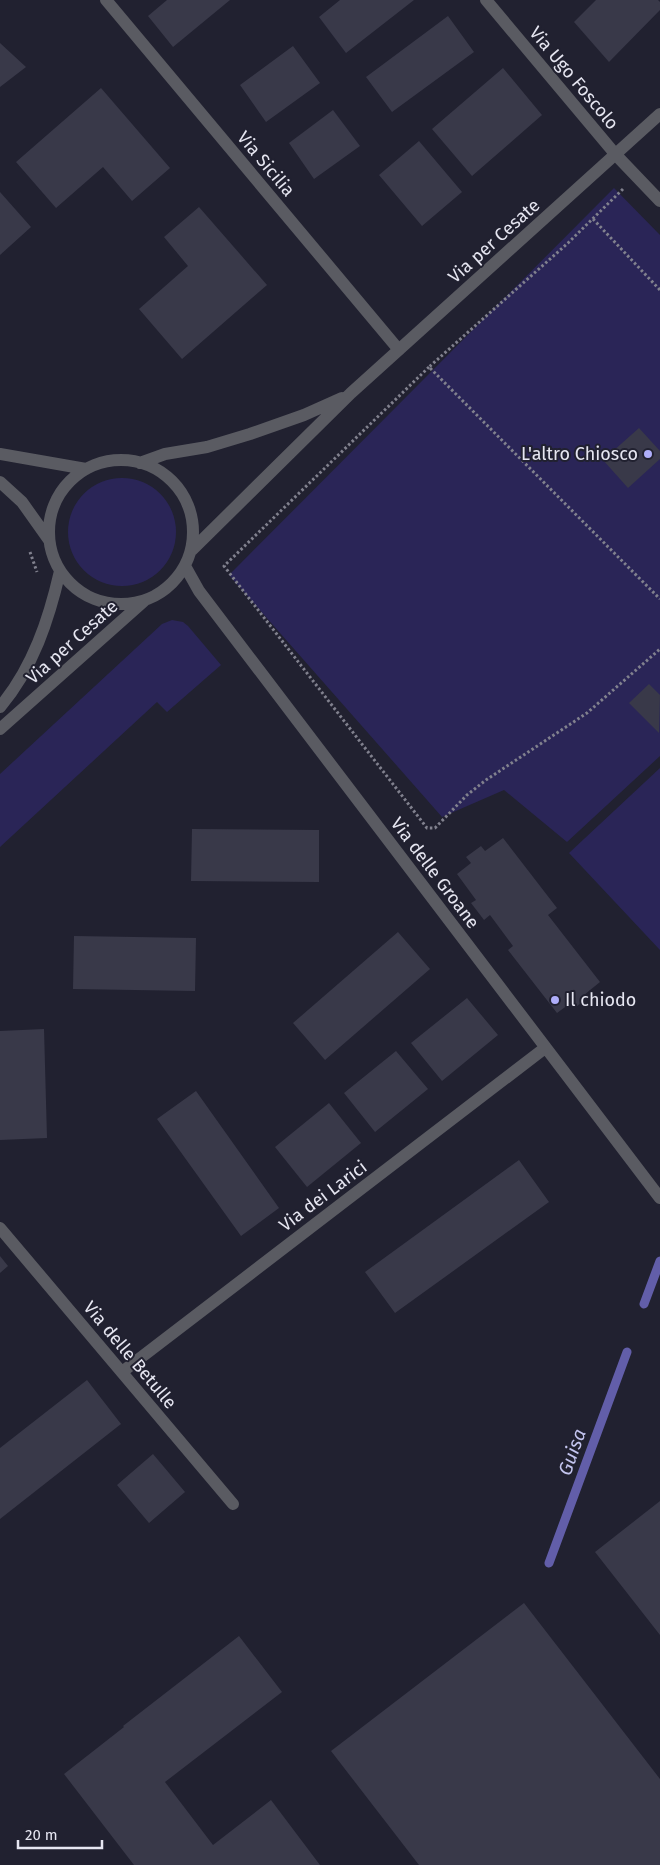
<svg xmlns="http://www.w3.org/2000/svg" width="660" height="1865" viewBox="0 0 660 1865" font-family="'Fira Sans',sans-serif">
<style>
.green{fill:#2a2557}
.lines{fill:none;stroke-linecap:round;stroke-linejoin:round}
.stream{stroke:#625ea9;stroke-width:9}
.building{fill:#393949}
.path{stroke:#81818e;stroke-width:3;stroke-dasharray:2.5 2.5;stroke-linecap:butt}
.minor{stroke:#5a5b62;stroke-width:12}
.poi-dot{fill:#afaefa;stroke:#212130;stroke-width:2}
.labels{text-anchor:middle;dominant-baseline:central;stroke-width:4;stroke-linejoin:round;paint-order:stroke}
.street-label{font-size:18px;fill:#e6e6f1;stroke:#212130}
.poi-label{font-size:18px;fill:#e6e6f1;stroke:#212130;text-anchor:end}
.water-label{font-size:19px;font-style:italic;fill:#c3c4ee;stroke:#212130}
</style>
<rect width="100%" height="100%" fill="#212130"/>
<path class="green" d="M 614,188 L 660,235 L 660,756 L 567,842 L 504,790 L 442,817 L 229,575 Z
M68 532a54 54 0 1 1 108 0a54 54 0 1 1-108 0Z
M 172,620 L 183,622 L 188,626 L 221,665 L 167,712 L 157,702 L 0,847 L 0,774 L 162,624 Z
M 660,768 L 660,950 L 569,853 Z"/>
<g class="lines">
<path class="stream" d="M 644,1304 L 660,1261
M 549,1563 L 627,1352"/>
</g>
<path class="building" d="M 167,0 L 230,0 L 173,47 L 148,16 Z
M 340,0 L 414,0 L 346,53 L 319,17 Z
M 596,0 L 658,0 L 660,2 L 660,10 L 609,62 L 574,22 Z
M 448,16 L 474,52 L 392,112 L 366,77 Z
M 0,43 L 26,67 L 0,87 Z
M 293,46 L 320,83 L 266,122 L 240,85 Z
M 503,68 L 542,115 L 472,176 L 432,129 Z
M 101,88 L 170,168 L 132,201 L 103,167 L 56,208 L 16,162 Z
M 333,110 L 360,146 L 314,179 L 289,143 Z
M 419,141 L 462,192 L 422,226 L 379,175 Z
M 0,192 L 31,227 L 0,255 Z
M 199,207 L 267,285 L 182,359 L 139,309 L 188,266 L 164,237 Z
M 639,428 L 660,451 L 660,459 L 628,488 L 603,460 Z
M 649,684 L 660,695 L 659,733 L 629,703 Z
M 192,829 L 319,830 L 319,882 L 191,881 Z
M 503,838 L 557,908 L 548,915 L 600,982 L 584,995 L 587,998 L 576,1007 L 572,1002 L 557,1013 L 508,950 L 513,946 L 490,915 L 484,920 L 471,903 L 476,900 L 457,874 L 471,863 L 466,857 L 481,846 L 485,851 Z
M 398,932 L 430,969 L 325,1060 L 293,1023 Z
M 74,936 L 196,938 L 195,991 L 73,989 Z
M 467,998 L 498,1035 L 442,1081 L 411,1043 Z
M 44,1029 L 47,1138 L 0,1140 L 0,1031 Z
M 396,1051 L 428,1089 L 375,1132 L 344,1093 Z
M 196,1091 L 279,1208 L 241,1236 L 157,1119 Z
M 329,1103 L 361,1143 L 307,1187 L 275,1147 Z
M 519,1160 L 549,1202 L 395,1313 L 365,1272 Z
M 0,1256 L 8,1266 L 0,1273 Z
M 87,1380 L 121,1424 L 0,1519 L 0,1448 Z
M 153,1454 L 185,1492 L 149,1523 L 117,1485 Z
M 660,1501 L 660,1635 L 595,1552 Z
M 524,1603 L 660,1779 L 660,1865 L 419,1865 L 331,1751 Z
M 239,1636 L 282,1692 L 165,1782 L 213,1845 L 271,1800 L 320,1865 L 134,1865 L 64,1774 L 124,1727 L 123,1726 Z"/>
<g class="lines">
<path class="path" d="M 623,189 L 568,243 L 429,367 L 660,599
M 593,219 L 660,290
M 429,367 L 224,566 L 427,828 L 435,828 L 467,795 L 486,780 L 587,713 L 660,649
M 30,552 L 37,572"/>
<path class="minor" d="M 106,0 L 399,350
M 486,0 L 616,155 L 660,201
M 0,454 L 86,469
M49 532a72 72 0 1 1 144 0a72 72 0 1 1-144 0Z
M 140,463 L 165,454 L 207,447 L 250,434 L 304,415 L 342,398
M 0,482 L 22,502 L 49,540
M 192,550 L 351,393 L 660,114
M 185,566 L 199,591 L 660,1198
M 0,707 C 33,668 49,619 60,571
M 0,729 L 144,601
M 0,1228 L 233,1504
M 122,1372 L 545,1048"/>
</g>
<g class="poi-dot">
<circle cx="648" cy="454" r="5"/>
<circle cx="555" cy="1000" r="5"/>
</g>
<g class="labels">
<g class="street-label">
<text transform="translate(574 78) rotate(50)">Via Ugo Foscolo</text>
<text transform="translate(266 164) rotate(50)">Via Sicilia</text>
<text transform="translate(494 241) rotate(-42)">Via per Cesate</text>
<text transform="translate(72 642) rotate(-42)">Via per Cesate</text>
<text transform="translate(435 873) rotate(53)">Via delle Groane</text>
<text transform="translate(323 1196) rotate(-37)">Via dei Larici</text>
<text transform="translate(130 1355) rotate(50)">Via delle Betulle</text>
</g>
<g class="poi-label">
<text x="638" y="454">L'altro Chiosco</text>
<text x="565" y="1000" text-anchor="start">Il chiodo</text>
</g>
<g class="water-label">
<text transform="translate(572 1452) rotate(-70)">Guisa</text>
</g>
</g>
<path d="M18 1840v8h84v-8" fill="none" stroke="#e6e6f1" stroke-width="2.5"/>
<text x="25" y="1840" font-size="15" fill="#e6e6f1" stroke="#212130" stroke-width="4" paint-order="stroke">20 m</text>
</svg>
